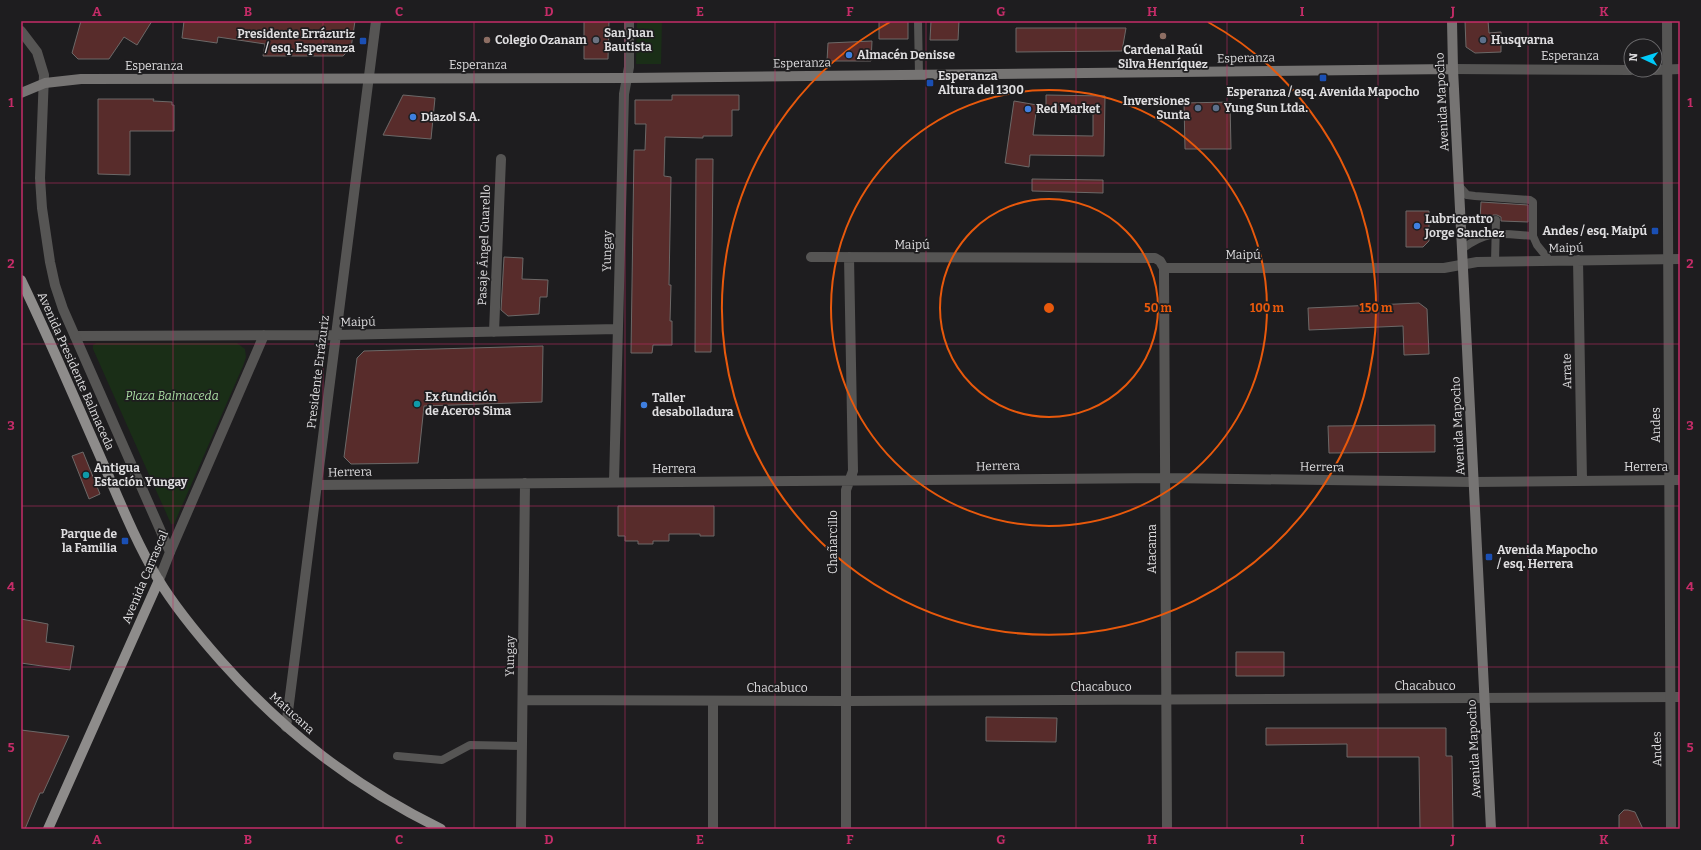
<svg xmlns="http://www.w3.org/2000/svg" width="1701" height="850" viewBox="0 0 1701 850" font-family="Bitter,serif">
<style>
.green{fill:#1a2e17}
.building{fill:#582c2b;stroke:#6c6968}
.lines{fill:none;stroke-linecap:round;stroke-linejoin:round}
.service{stroke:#565554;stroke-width:8}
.pedestrian{stroke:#565554;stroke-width:10}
.minor{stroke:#565554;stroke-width:10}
.tertiary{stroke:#565554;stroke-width:10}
.secondary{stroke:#767473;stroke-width:10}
.primary{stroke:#8e8c8b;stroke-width:10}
.grid{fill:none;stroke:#c52c68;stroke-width:1;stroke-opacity:0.55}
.ring{fill:none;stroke:#e8590c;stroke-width:2}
.education-dot{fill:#8d6e63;stroke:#1e1d1f;stroke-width:1.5}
.worship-dot{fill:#6b7280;stroke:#1e1d1f;stroke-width:1.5}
.service-dot{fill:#5c6f8a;stroke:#1e1d1f;stroke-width:1.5}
.transit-dot{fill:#1a4fb4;stroke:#1e1d1f;stroke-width:1.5}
.shop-dot{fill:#3f7fe0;stroke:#1e1d1f;stroke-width:1.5}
.culture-dot{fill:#0f9aa8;stroke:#1e1d1f;stroke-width:1.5}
.labels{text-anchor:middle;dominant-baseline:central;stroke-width:3.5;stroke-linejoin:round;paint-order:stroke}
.poi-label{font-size:12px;font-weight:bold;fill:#dedddf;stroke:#1e1d1f;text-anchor:start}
.street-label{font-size:12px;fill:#dedddf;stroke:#1e1d1f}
.park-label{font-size:12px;font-style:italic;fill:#a9dca2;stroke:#1e1d1f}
.centre{fill:#e8590c;stroke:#1e1d1f;stroke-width:2}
.ring-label{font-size:12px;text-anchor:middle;font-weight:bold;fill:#e8590c;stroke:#1e1d1f;stroke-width:3.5;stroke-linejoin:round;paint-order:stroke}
.neatline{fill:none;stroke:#c52c68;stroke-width:1.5}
.grid-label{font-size:13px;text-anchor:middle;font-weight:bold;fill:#c52c68}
</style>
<rect width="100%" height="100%" fill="#1e1d1f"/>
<path class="green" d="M 637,21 L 662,21 L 661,64 L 636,64 Z
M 96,343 L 237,343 L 245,349 L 246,357 L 243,366 L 174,524 L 171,524 L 163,506 L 93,349 L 93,345 Z"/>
<path class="building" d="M 81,21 L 152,21 L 137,45 L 124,37 L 109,59 L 78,59 L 72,53 Z
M 184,21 L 355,21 L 351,48 L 343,56 L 263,56 L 265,44 L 218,37 L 217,43 L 182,38 Z
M 584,21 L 609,21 L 608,59 L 584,59 Z
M 879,21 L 908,21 L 908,39 L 879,39 Z
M 931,21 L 959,21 L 958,40 L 930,40 Z
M 1465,21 L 1488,21 L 1489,33 L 1501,32 L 1501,52 L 1475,53 L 1466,47 Z
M 1016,28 L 1126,28 L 1122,51 L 1016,52 Z
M 872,41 L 871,61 L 827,61 L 828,43 Z
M 403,95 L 435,98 L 431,139 L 383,135 Z
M 672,95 L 739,95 L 739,110 L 732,110 L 732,136 L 703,136 L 703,138 L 665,137 L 664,176 L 671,177 L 669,285 L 671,285 L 670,321 L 672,321 L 672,345 L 653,345 L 652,353 L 631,353 L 634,150 L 645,150 L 646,124 L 635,124 L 635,100 L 672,100 Z
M 1046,95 L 1105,96 L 1104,156 L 1030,155 L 1029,167 L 1005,163 L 1014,101 L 1037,105 L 1033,135 L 1093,136 L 1093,113 L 1046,112 Z
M 98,99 L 154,99 L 153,101 L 172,102 L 172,105 L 174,105 L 174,131 L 130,131 L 130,175 L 98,174 Z
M 1230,102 L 1231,149 L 1185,149 L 1184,103 Z
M 696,159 L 713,159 L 711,352 L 695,352 Z
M 1032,179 L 1103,180 L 1103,193 L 1032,191 Z
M 1481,202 L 1528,205 L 1528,222 L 1501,221 L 1501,217 L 1497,215 L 1493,215 L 1490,220 L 1480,219 Z
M 1406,211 L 1429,211 L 1429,241 L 1423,247 L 1406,247 Z
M 504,257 L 523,258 L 522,279 L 548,280 L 547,297 L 540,297 L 539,314 L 508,316 L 501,310 Z
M 1419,303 L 1427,309 L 1429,354 L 1404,355 L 1403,326 L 1309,330 L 1308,308 Z
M 543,346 L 542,402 L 424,406 L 418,463 L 351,464 L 344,457 L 357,358 L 364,351 Z
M 1435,425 L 1435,452 L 1329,453 L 1328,426 Z
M 83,452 L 100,494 L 89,499 L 72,456 Z
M 618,506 L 714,506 L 714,536 L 700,536 L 700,534 L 669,534 L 669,541 L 653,541 L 653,544 L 638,544 L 638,541 L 625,541 L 625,536 L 618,536 Z
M 21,619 L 48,624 L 46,642 L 74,646 L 70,670 L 21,663 Z
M 1236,652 L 1284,652 L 1284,676 L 1236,676 Z
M 986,717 L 1057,718 L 1056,742 L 986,741 Z
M 1266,728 L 1446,728 L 1446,756 L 1452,756 L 1453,829 L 1420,829 L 1419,757 L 1347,757 L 1347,744 L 1266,745 Z
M 21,730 L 69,736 L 43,793 L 40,793 L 25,829 L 21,829 Z
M 1624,810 L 1628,810 L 1635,812 L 1643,829 L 1619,829 L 1619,815 Z"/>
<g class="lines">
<path class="service" d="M 918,21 L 919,75
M 1459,186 L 1467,195 L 1475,196 L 1530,200 L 1533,202 L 1533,236 L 1537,245 L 1550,261
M 1462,249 C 1489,229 1501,234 1533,236
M 1495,262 L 1496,220
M 397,756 L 442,760 L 470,745 L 522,746"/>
<path class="pedestrian" d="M 713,829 L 713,701"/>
<path class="minor" d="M 1453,69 L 1631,70
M 1655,70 L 1680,69
M 811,257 L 1155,258 L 1160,261 L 1164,268 L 1167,829
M 1578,260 L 1582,480
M 1164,268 L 1444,268 L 1477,262 L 1680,259
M 494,332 L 501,159
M 75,336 L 336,335 L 618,329
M 614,482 L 624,94 L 629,67 L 629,21
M 317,485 L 1165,478 L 1473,482 L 1680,480
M 170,552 L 264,335
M 523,700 L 846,701 L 1680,697
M 286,727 L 376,21
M 521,829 L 525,483
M 846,829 L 846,490 L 853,471 L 849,257"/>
<path class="tertiary" d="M 1667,21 L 1671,829
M 21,31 L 37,52 L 44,75 L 40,178 L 42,208 L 50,262 L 55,285 L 63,309 L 170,552 L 159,580"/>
<path class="secondary" d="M 1452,21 L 1453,69 L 1491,829
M 21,93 L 45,83 L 81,79 L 627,78 L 1453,69"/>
<path class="primary" d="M 21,280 C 50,340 76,402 103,463 C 120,502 136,542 158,579 C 176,609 198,635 221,661 C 285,733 354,786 441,829
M 48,829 L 159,580"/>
</g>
<path class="grid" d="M 173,21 L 173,829M 323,21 L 323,829M 474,21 L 474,829M 625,21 L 625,829M 775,21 L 775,829M 926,21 L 926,829M 1076,21 L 1076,829M 1227,21 L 1227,829M 1378,21 L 1378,829M 1528,21 L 1528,829M 21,183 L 1680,183M 21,344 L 1680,344M 21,506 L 1680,506M 21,667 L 1680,667"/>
<g class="ring">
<circle cx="1049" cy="308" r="109"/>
<circle cx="1049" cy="308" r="218"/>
<path d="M1208 22A327 327 0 1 1 890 22"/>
</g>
<g class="education-dot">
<circle cx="1163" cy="36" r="4"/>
<circle cx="487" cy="40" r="4"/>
</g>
<circle class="worship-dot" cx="596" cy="40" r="4"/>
<g class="service-dot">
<circle cx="1483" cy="40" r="4"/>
<circle cx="1198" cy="108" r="4"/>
<circle cx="1216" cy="108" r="4"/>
</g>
<g class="transit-dot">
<rect x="359" y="37" width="8" height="8" rx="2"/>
<rect x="1319" y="74" width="8" height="8" rx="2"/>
<rect x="926" y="79" width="8" height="8" rx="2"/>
<rect x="1651" y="227" width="8" height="8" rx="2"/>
<rect x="121" y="537" width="8" height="8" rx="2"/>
<rect x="1485" y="553" width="8" height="8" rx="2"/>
</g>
<g class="shop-dot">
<circle cx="849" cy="55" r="4"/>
<circle cx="1028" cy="109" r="4"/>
<circle cx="413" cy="117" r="4"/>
<circle cx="1417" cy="226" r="4"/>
<circle cx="644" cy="405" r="4"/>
</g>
<g class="culture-dot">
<circle cx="417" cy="404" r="4"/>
<circle cx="86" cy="475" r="4"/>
</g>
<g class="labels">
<g class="poi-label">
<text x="604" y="33">San Juan<tspan x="604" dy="14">Bautista</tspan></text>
<text x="355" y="34" text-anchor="end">Presidente Errázuriz<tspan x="355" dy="14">/ esq. Esperanza</tspan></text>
<text x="495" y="40">Colegio Ozanam</text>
<text x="1491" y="40">Husqvarna</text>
<text x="1163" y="50" text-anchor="middle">Cardenal Raúl<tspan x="1163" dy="14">Silva Henríquez</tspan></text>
<text x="857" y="55">Almacén Denisse</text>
<text x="938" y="76">Esperanza<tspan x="938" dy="14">Altura del 1300</tspan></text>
<text x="1323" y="92" text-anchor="middle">Esperanza / esq. Avenida Mapocho</text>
<text x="1190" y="101" text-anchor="end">Inversiones<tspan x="1190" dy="14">Sunta</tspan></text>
<text x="1224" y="108">Yung Sun Ltda.</text>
<text x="1036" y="109">Red Market</text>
<text x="421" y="117">Diazol S.A.</text>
<text x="1425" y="219">Lubricentro<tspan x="1425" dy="14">Jorge Sanchez</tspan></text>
<text x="1647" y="231" text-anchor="end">Andes / esq. Maipú</text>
<text x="425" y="397">Ex fundición<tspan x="425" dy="14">de Aceros Sima</tspan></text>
<text x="652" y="398">Taller<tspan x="652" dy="14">desabolladura</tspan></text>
<text x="94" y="468">Antigua<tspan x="94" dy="14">Estación Yungay</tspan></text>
<text x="117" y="534" text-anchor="end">Parque de<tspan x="117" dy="14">la Familia</tspan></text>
<text x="1497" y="550">Avenida Mapocho<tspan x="1497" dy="14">/ esq. Herrera</tspan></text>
</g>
<g class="street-label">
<text x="1570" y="56">Esperanza</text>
<text transform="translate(1246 58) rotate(-1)">Esperanza</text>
<text transform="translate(802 63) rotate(-1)">Esperanza</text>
<text x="478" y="65">Esperanza</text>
<text x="154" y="66">Esperanza</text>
<text transform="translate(1442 102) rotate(-93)">Avenida Mapocho</text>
<text transform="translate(484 245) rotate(-88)">Pasaje Ángel Guarello</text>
<text x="912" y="245">Maipú</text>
<text transform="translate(1566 248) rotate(-1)">Maipú</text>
<text transform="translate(607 251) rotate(-89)">Yungay</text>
<text x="1243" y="255">Maipú</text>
<text transform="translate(358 322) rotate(-1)">Maipú</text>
<text transform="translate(76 371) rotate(66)">Avenida Presidente Balmaceda</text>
<text transform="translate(1567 371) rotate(-91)">Arrate</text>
<text transform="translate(318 372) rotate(-83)">Presidente Errázuriz</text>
<text transform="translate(1656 425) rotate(-90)">Andes</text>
<text transform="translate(1458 426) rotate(-93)">Avenida Mapocho</text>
<text transform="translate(998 466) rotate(-1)">Herrera</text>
<text transform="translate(1322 467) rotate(1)">Herrera</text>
<text x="1646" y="467">Herrera</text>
<text x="674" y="469">Herrera</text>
<text transform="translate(350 472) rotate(-1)">Herrera</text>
<text transform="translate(833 542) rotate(-90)">Chañarcillo</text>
<text transform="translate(1152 549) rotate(-90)">Atacama</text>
<text transform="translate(145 577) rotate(-67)">Avenida Carrascal</text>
<text transform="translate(510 656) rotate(-89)">Yungay</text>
<text x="1425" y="686">Chacabuco</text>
<text x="1101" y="687">Chacabuco</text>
<text x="777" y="688">Chacabuco</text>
<text transform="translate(292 713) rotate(42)">Matucana</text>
<text transform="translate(1474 749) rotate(-93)">Avenida Mapocho</text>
<text transform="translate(1657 749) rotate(-91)">Andes</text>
</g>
<g class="park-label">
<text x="172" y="396">Plaza Balmaceda</text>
</g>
</g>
<circle cx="1049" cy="308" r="6" class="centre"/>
<g class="ring-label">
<text x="1158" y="312">50 m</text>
<text x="1267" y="312">100 m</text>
<text x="1376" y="312">150 m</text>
</g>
<rect width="1701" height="850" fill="none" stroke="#1e1d1f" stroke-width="44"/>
<g transform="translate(1643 58) rotate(274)"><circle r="19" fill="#1e1d1f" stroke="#6b6a6c"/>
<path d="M0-3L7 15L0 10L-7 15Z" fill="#01cbf9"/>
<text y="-6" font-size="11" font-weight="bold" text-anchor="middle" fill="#dedddf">N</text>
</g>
<rect x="22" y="22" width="1657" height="806" class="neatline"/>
<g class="grid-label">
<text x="97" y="16">A</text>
<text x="248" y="16">B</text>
<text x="399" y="16">C</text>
<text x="549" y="16">D</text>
<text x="700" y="16">E</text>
<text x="850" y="16">F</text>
<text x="1001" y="16">G</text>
<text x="1152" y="16">H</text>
<text x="1302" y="16">I</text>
<text x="1453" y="16">J</text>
<text x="1604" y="16">K</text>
<text x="11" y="107">1</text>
<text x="1690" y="107">1</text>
<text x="11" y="268">2</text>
<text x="1690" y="268">2</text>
<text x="11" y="430">3</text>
<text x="1690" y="430">3</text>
<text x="11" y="591">4</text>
<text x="1690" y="591">4</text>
<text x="11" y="752">5</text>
<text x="1690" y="752">5</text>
<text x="97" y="844">A</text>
<text x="248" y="844">B</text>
<text x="399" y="844">C</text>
<text x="549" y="844">D</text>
<text x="700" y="844">E</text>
<text x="850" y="844">F</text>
<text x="1001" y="844">G</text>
<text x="1152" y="844">H</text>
<text x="1302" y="844">I</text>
<text x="1453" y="844">J</text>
<text x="1604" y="844">K</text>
</g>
</svg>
